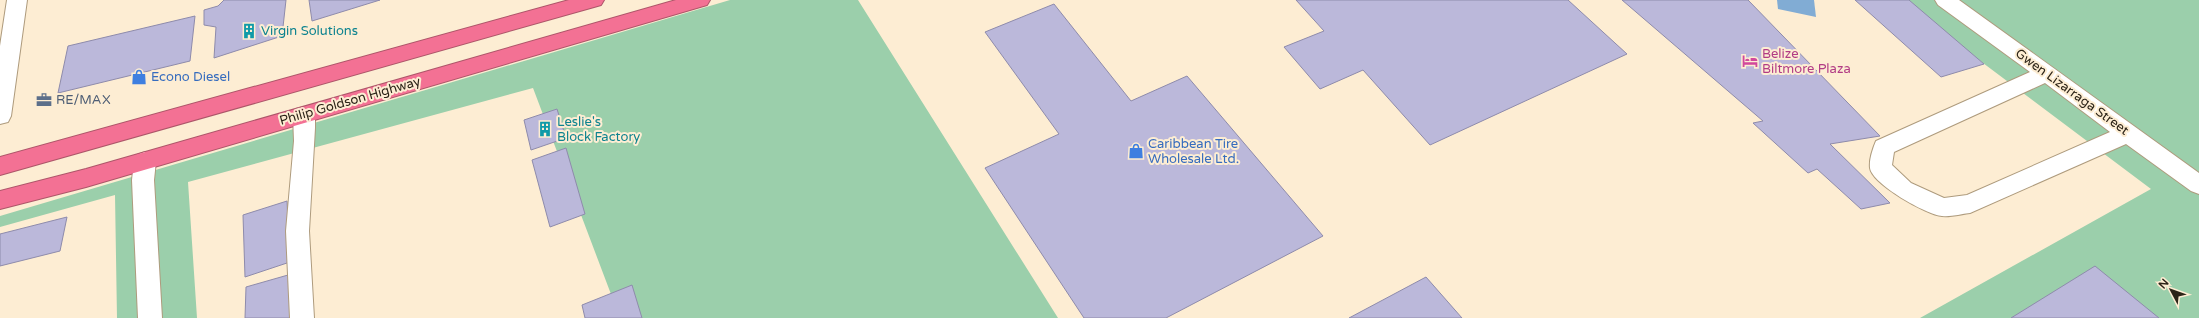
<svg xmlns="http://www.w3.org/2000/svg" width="2199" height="318" viewBox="0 0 2199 318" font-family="'Varela Round',sans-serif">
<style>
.green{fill:#9bcfab}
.water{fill:#81acd4}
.building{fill:#bbb8da;stroke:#8e8bab}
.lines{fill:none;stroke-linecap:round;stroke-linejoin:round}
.minor-casing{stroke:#ae9b7d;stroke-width:2}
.highway-casing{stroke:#ad5669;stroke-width:2}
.minor{fill:#fff;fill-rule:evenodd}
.highway{fill:#f37194;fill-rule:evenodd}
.labels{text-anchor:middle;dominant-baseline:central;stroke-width:4;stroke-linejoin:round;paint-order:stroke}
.culture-label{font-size:13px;fill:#0d838f;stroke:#fdedd3;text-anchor:start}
.hotel-label{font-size:13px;fill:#b23c85;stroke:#fdedd3;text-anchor:start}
.shop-label{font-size:13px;fill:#366cbe;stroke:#fdedd3;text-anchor:start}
.street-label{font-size:13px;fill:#2c2418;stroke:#fdedd3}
.service-label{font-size:13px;fill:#4e5e75;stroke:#fdedd3;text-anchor:start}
</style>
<rect width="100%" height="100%" fill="#fdedd3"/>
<path class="green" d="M 730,0 L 858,0 L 1058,318 L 620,318 L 533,88 L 188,182 L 197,318 L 117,318 L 115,195 L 0,227 L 0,216 Z
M 1899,0 L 2199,0 L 2199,318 L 1920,318 L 2151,189 Z"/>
<path class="water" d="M 1777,0 L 1814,0 L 1816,17 L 1778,9 Z"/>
<path class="building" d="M 224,0 L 286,0 L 282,36 L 214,58 L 216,27 L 204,25 L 204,10 L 218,6 Z
M 309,0 L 380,0 L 312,21 Z
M 1296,0 L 1568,0 L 1627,54 L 1430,145 L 1363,70 L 1320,89 L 1284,47 L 1324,31 Z
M 1622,0 L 1748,0 L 1880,136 L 1830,144 L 1890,203 L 1861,209 L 1817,169 L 1808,173 L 1753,123 L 1763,121 Z
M 1855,0 L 1909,0 L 1984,64 L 1941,77 Z
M 1054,4 L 1131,101 L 1187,76 L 1323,236 L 1166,318 L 1084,318 L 985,168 L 1059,134 L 985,32 Z
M 195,16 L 190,61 L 58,93 L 68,46 Z
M 557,109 L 566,138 L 531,150 L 524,120 Z
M 566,148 L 585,214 L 550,227 L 532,160 Z
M 287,201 L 290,262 L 245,277 L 243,215 Z
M 67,217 L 60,251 L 0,266 L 0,234 Z
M 2095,266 L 2159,318 L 2011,318 Z
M 295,273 L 295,318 L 245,318 L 246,287 Z
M 1426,277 L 1462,318 L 1349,318 Z
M 632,285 L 642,318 L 585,318 L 582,305 Z"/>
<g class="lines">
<defs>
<path id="minor" d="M 7,0 L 27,0 L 11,116 L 8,122 L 0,124 L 0,46 Z
M 1935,0 L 1959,0 L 2199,173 L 2199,194 L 2191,191 L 2126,144 L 1970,213 C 1961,214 1951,217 1942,216 C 1927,215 1872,184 1870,168 C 1869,160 1873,148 1876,141 L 2030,72 L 1938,5 ZM 2045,83 L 2110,132 L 1967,195 L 1944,198 L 1911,183 L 1892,165 L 1894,152 Z
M 304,107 L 312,109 L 315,115 L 315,128 L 309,231 L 314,318 L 290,318 L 286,231 L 294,141 L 293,115 L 296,109 Z
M 145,152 L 153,155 L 156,161 L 154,180 L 162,318 L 138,318 L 132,180 L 134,161 L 137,155 Z"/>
<path id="highway" d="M 569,0 L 604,0 L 601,5 L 594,7 L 0,175 L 0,157 Z
M 676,0 L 710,0 L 707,5 L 86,187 L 0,209 L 0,191 L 86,169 Z"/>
</defs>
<use href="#minor" class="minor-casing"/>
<use href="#highway" class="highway-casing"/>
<use href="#minor" class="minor"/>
<use href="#highway" class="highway"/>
</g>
<defs>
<symbol id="building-bare" viewBox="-9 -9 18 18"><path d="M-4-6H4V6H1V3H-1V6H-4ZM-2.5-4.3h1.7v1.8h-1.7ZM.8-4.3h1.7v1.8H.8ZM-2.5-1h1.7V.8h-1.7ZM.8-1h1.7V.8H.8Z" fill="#0f9aa8" stroke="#fdedd3" stroke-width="2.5" paint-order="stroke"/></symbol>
<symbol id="hotel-bare" viewBox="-9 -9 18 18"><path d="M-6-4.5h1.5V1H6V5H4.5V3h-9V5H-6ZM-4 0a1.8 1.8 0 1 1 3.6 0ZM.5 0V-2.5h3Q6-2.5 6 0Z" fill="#d1479c" stroke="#fdedd3" stroke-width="2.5" paint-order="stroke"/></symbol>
<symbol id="shop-bare" viewBox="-9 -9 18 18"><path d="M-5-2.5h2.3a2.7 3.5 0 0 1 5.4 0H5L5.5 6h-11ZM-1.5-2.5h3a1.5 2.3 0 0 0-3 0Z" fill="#3f7fe0" stroke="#fdedd3" stroke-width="2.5" paint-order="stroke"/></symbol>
<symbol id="office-bare" viewBox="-9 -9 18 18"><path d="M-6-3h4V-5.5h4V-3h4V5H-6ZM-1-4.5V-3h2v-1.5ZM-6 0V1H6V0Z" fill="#5c6f8a" stroke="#fdedd3" stroke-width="2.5" paint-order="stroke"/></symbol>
</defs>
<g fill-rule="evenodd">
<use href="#building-bare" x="238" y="20" width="22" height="22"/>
<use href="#hotel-bare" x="1739" y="50" width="22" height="22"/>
<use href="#shop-bare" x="128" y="66" width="22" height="22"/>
<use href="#office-bare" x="33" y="89" width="22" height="22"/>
<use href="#building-bare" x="534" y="118" width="22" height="22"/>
<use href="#shop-bare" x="1125" y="140" width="22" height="22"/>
</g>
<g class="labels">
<g class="culture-label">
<text x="261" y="31">Virgin Solutions</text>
<text x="557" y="122">Leslie's<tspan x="557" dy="15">Block Factory</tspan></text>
</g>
<g class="hotel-label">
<text x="1762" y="54">Belize<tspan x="1762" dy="15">Biltmore Plaza</tspan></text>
</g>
<g class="shop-label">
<text x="151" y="77">Econo Diesel</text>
<text x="1148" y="144">Caribbean Tire<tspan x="1148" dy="15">Wholesale Ltd.</tspan></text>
</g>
<g class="street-label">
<text transform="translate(2072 92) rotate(36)">Gwen Lizarraga Street</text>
<text transform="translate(350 101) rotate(-16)">Philip Goldson Highway</text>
</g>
<g class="service-label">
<text x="56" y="100">RE/MAX</text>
</g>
</g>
<g transform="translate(2171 290) rotate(311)" stroke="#fdedd3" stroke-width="3" paint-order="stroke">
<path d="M0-3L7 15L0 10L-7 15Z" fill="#2c2418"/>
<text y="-6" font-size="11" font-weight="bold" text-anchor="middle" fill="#2c2418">N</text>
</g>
</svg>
